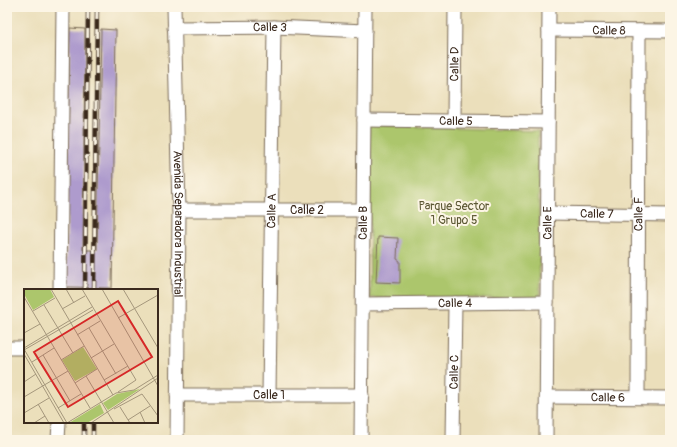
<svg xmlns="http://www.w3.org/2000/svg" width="677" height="447" viewBox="0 0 677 447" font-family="Pangolin,sans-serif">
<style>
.green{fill:#acc66c;stroke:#747845}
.building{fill:#ae9bcd}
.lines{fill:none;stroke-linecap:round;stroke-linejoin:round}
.street-casing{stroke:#796955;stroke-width:15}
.street{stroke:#fff;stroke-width:13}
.rail-casing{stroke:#3b2a1e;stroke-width:4.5}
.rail{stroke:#fcf5e5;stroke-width:3;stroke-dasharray:9;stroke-linecap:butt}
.labels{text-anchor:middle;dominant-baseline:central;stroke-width:4;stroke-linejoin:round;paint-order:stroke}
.street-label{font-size:12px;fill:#3b2a1e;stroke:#fcf5e5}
.park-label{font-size:12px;fill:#5d5935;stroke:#fcf5e5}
.inset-road{fill:none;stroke:#a5977c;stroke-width:1}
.view{fill:#d62828;fill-opacity:0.15;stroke:#d62828;stroke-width:2}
.inset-edge{fill:none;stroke:#3b2a1e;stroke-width:2}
</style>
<rect width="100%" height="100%" fill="#fcf5e5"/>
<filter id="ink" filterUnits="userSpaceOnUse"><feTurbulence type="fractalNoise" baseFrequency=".025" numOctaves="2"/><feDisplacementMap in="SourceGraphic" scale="8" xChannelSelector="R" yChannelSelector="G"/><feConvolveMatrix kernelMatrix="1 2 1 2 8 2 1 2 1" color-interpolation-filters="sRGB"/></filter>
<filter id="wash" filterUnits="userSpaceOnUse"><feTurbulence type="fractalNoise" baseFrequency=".012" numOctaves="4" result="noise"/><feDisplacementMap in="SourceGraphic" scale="16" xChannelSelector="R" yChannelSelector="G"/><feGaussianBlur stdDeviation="0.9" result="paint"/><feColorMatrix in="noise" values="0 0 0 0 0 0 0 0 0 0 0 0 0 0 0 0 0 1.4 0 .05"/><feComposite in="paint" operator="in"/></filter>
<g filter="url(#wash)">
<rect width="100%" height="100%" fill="#ebdfbb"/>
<path class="green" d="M 369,125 L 538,131 L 540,298 L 370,298 Z"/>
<g id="blocks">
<path class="building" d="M 70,28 L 85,29 L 83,250 L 97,250 L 101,29 L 116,30 L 112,288 L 66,287 Z
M 378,237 L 398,238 L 397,259 L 400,261 L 400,283 L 376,282 Z"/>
</g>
</g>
<g filter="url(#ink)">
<use href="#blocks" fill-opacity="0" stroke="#796955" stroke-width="1"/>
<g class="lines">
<defs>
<g id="street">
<path id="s1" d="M 174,7 L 179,210 L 177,440"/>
<path id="s2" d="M 174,28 L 274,27 L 365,31"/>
<path id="s3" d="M 549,30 L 670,31"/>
<path id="s4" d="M 364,120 L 548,122"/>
<path id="s5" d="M 454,121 L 455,7"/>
<path id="s6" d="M 179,210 L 363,210"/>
<path id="s7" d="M 548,213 L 670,215"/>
<path d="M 60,290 L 63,7"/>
<path id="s8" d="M 363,304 L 547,302"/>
<path d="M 7,348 L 25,348"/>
<path id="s9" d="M 177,395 L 362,395"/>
<path id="s10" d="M 269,395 L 274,27"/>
<path id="s11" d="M 547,397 L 670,398"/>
<path id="s12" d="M 638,397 L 639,31"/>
<path d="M 58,440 L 59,422"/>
<path id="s13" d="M 361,440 L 365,7"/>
<path id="s14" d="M 453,440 L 455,303"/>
<path id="s15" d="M 546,440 L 549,7"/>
</g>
</defs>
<use href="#street" class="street-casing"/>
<use href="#street" class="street"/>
<defs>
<path id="rail" d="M 85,290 L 88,7
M 94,290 L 97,7
M 84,440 L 84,422
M 93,440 L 93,422"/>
</defs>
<use href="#rail" class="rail-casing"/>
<use href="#rail" class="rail"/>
</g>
</g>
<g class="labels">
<g class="street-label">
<text stroke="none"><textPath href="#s2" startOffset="96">Calle 3</textPath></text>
<text stroke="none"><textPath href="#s3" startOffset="60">Calle 8</textPath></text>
<text stroke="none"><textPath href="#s5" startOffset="57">Calle D</textPath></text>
<text stroke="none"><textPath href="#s4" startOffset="92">Calle 5</textPath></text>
<text stroke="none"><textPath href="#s6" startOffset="128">Calle 2</textPath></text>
<text stroke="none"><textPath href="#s10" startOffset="184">Calle A</textPath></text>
<text stroke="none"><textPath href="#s7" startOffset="49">Calle 7</textPath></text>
<text stroke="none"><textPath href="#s12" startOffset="183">Calle F</textPath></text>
<text stroke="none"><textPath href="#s1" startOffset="217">Avenida Separadora Industrial</textPath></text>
<text stroke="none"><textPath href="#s15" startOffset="217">Calle E</textPath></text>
<text stroke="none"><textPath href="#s13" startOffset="217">Calle B</textPath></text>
<text stroke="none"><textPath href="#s8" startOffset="92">Calle 4</textPath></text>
<text stroke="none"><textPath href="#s14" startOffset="68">Calle C</textPath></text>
<text stroke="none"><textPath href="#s9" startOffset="92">Calle 1</textPath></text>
<text stroke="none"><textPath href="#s11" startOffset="61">Calle 6</textPath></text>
</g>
<g class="park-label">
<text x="454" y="206">Parque Sector<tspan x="454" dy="14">1 Grupo 5</tspan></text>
</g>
</g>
<g transform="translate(24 289)">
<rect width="134" height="134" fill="#ebdfbb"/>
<path d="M 0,0 L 26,0 L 30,8 L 9,21 L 0,5 ZM 59,58 L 73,80 L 51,92 L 38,71 ZM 116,100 L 84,121 L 79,114 L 93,105 ZM 76,115 L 80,124 L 63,134 L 45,134 Z" fill="#acc66c"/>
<path class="inset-road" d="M 27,0 L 89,106M 42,0 L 50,14M 58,0 L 112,91 L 94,103M 78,0 L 134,97M 99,0 L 134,59M 0,8 L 66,119M 20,16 L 49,64M 38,20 L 61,7M 9,22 L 31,9M 94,29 L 134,6M 65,39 L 92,85M 0,44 L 16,35M 53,46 L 76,32M 0,59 L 68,18M 0,60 L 43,134M 0,61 L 69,21M 0,65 L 40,134M 19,66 L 46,112M 67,69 L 90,55M 37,71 L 60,57M 8,73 L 30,59M 62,87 L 90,134M 80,91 L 104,77M 0,93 L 12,85M 51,94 L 73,80M 0,108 L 44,82M 14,115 L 25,134M 96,118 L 106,134M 34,119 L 57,105M 90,120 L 118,105 L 134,127M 116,123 L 121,134M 0,124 L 25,109M 104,131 L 126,117M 10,134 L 21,127M 43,134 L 92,104 L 110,101 L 134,86M 67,134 L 134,89"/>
<path class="view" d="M 94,12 L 128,68 L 44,118 L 10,63 Z"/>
<rect width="134" height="134" class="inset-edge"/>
</g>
<rect width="677" height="447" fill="none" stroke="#fcf5e5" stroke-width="24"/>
</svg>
